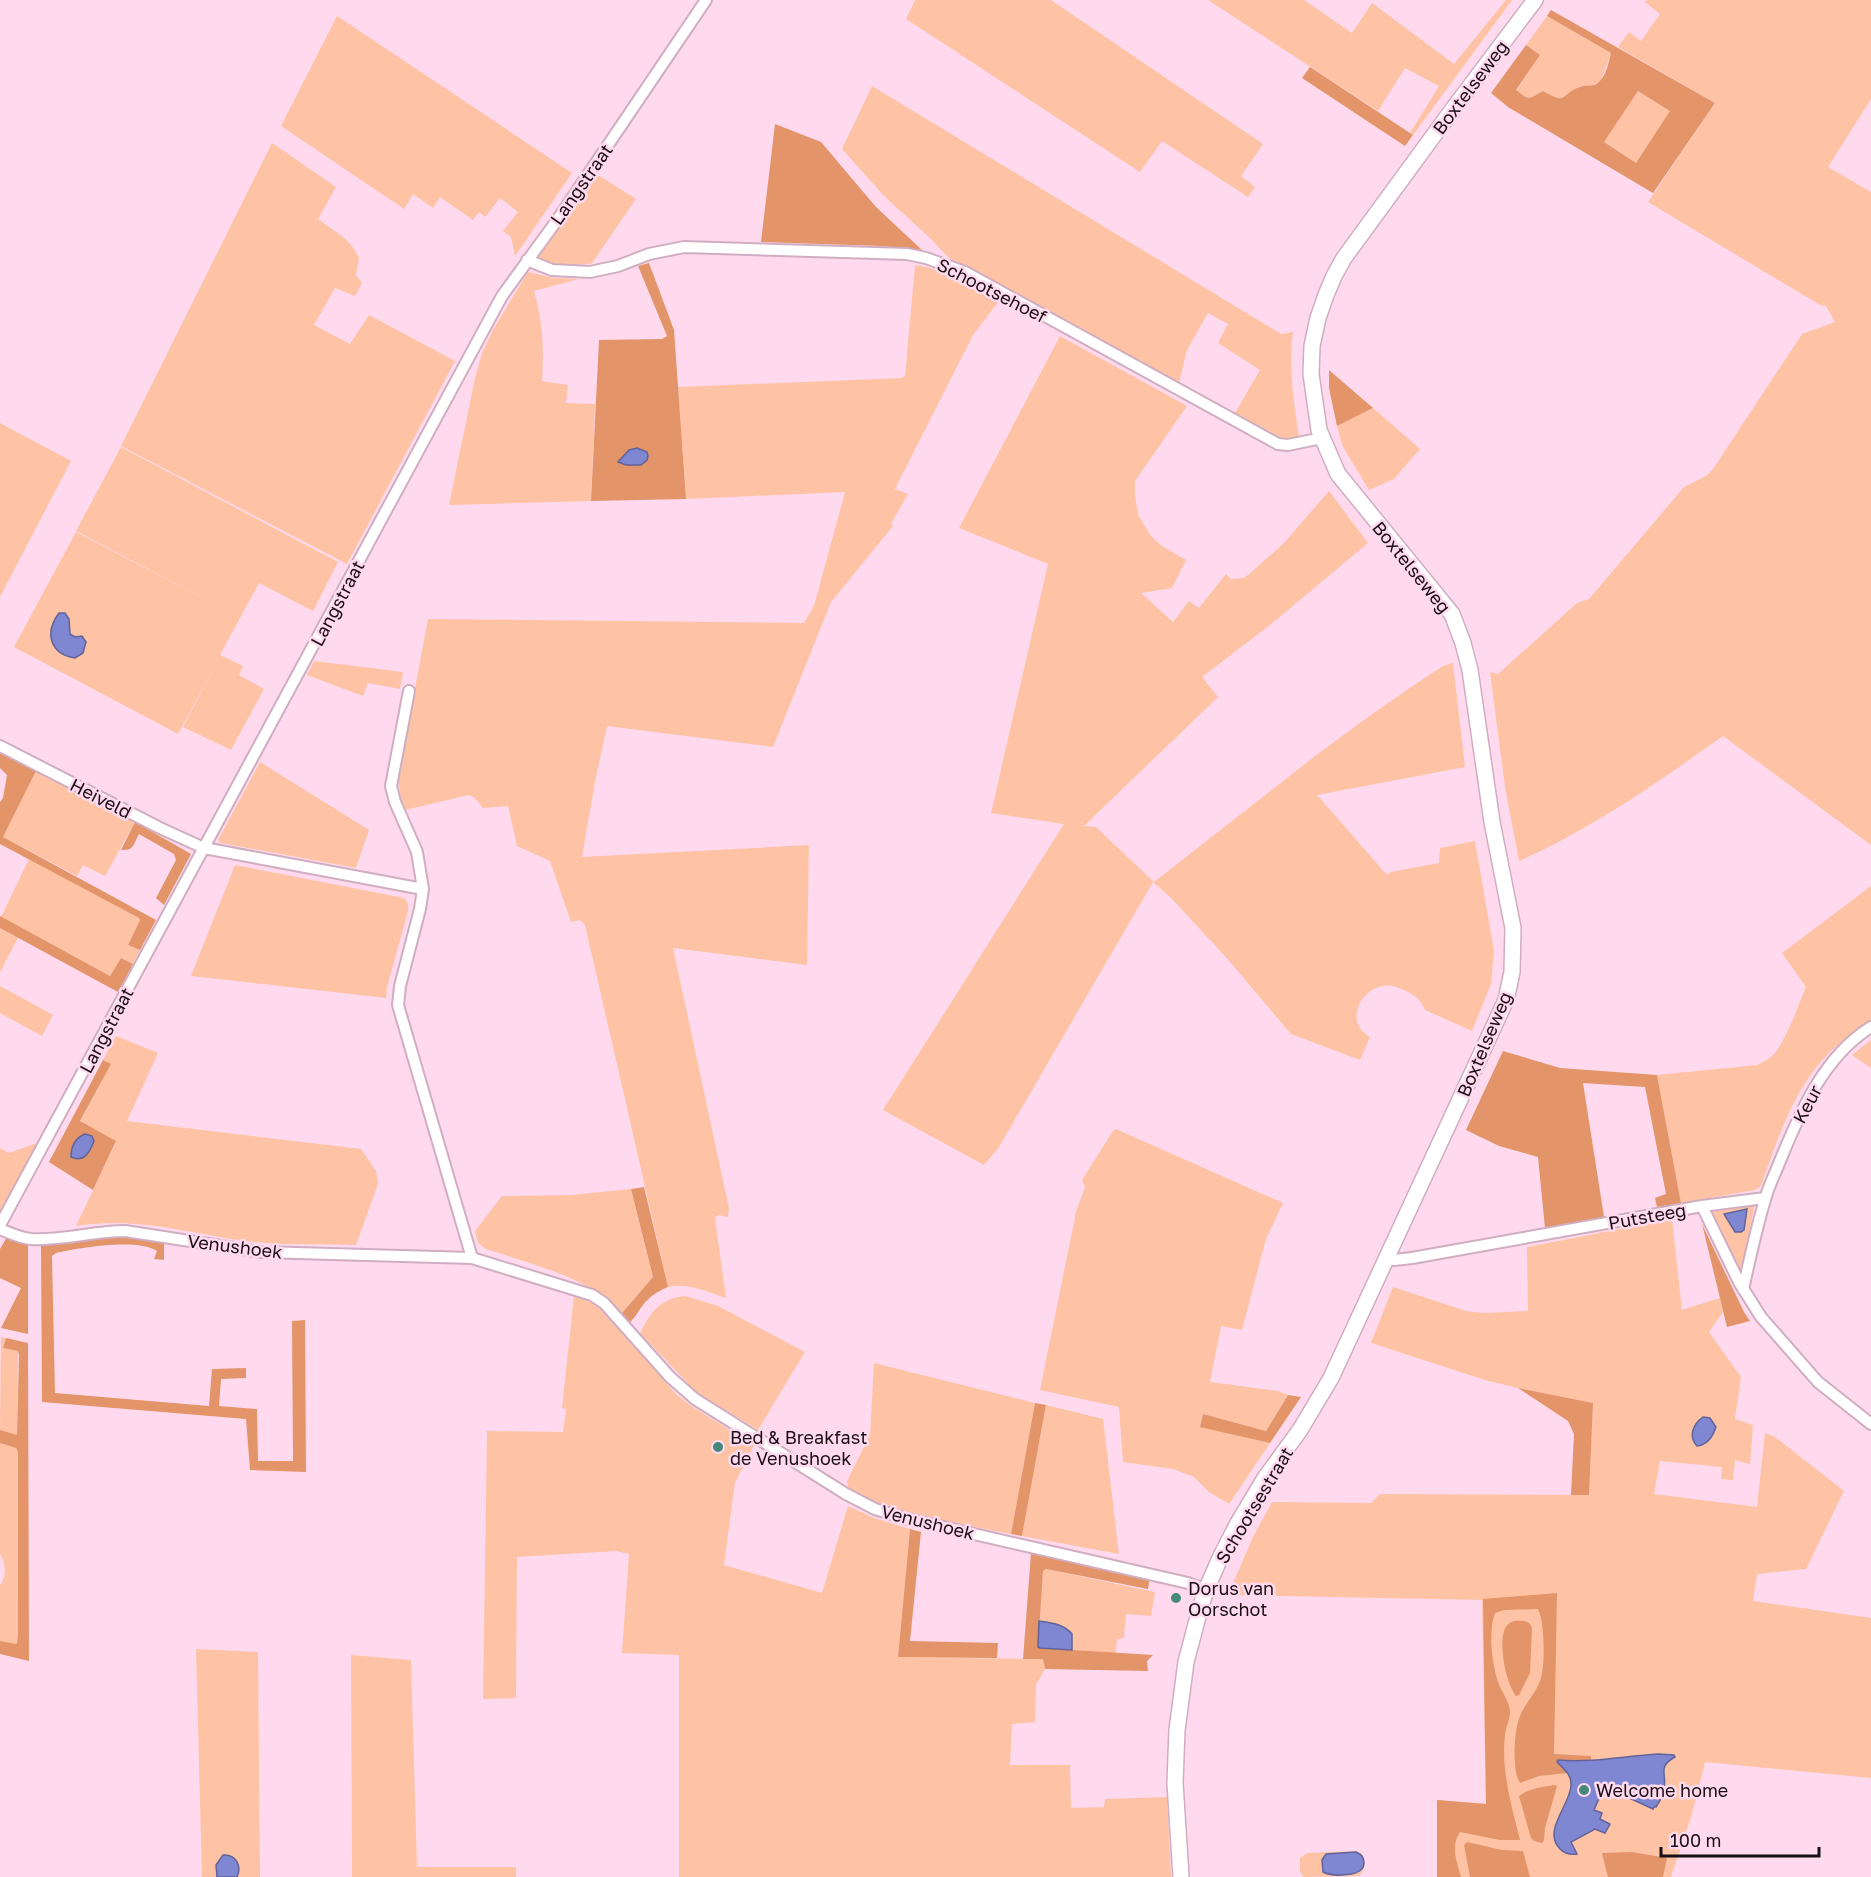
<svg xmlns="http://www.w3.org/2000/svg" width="1871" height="1877" viewBox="0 0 1871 1877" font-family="'Golos Text',sans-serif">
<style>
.green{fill:#fec3a4}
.forest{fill:#e39468;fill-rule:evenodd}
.water{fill:#7f87d2;stroke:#616399;stroke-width:1.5}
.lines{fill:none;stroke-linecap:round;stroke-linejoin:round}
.street-casing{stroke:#d0adc0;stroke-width:14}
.secondary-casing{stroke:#d0adc0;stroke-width:18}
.street{stroke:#fff;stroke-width:10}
.secondary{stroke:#fff;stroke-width:15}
.poi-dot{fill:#45897d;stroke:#ffdaee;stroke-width:2}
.labels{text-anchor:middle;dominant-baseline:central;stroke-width:5;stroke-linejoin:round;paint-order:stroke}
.street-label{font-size:18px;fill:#1a0e15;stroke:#ffdaee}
.poi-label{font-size:18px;fill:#1a0e15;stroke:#ffdaee;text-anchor:start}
</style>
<rect width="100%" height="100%" fill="#ffdaee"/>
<path class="green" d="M 915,0 L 1051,0 L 1263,144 L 1241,176 L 1255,187 L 1248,197 L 1162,141 L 1140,172 L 906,19 Z
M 1208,0 L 1304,0 L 1352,33 L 1372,3 L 1454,64 L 1506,0 L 1512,0 L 1413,135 L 1410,133 L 1439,86 L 1405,68 L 1378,111 Z
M 1647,0 L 1871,0 L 1871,99 L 1828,167 L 1871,192 L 1871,845 L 1723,736 C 1658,782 1592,829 1519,861 L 1505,787 L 1490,672 L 1498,674 L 1577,603 L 1589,599 L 1684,487 L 1706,476 L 1713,469 L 1802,334 L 1835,322 L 1826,306 L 1820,305 L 1648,202 L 1715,103 L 1618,47 L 1629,32 L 1641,41 L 1660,14 L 1645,2 Z
M 337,16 L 572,173 L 515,256 L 511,237 L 503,231 L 518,212 L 500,198 L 485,217 L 479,212 L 473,220 L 440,197 L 433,208 L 413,194 L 404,209 L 281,126 Z
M 1547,16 L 1611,53 L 1601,81 L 1593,85 L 1579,87 L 1562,98 L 1555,98 L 1543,91 C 1529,99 1530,101 1516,91 L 1540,55 L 1526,45 Z
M 872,86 L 1281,334 L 1293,332 C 1288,367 1294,402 1299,437 L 1298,439 L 1288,441 L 1235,413 L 1260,370 L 1218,343 L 1228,324 L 1208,313 L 1187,350 L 1179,383 L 949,258 L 931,239 L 885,197 L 842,149 Z
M 1638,91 L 1671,111 L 1636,163 L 1604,142 Z
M 272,143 L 336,187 L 318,219 C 334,231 351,239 359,258 L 356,275 L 362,283 L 355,296 L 335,288 L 314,325 L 350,344 L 369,315 L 455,361 L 347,564 L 121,446 Z
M 595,173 L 636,199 L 592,263 C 576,266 551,266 538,257 Z
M 915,265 C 945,269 972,287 999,301 L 973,335 L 895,489 L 908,494 L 891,524 L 893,526 L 831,602 L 773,747 L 607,726 L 595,782 L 582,857 L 809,845 L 807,965 L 673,948 L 729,1208 L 728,1217 L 718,1215 L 715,1218 L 726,1298 C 708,1292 688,1282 668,1287 L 585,925 L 580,920 L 571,922 L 550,861 L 517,846 L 508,806 L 483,808 L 475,798 L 469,795 L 405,810 L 401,798 L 398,779 L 428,619 L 804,623 L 814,606 L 845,492 L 686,499 L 678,387 L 902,378 L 905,376 Z
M 528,272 L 554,278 L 579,279 L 534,291 C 543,323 544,348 542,381 L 568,385 L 566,403 L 595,404 L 591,501 L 449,505 L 475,378 L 482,353 L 494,328 Z
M 1060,336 L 1187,406 L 1135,481 L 1135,494 L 1138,515 L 1151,536 L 1162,546 L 1186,560 L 1172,588 L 1141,593 L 1173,622 L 1189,601 L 1199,608 L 1226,574 L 1231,579 L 1243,578 L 1248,575 L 1283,544 L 1329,491 L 1368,543 L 1270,625 L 1202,677 L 1218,697 L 1084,826 L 1096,827 L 1154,882 L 1319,753 L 1375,712 L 1423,679 L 1443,666 L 1453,663 L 1465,767 L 1317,795 L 1387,875 L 1391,872 L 1439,863 L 1440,848 L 1475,841 L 1494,951 L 1491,984 L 1472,1031 L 1425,1010 C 1421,1000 1416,996 1406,991 C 1402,989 1397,987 1393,986 C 1364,981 1341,1021 1370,1037 L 1360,1060 L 1291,1034 L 1224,955 L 1171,898 L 1153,882 L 999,1147 L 984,1165 L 883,1110 L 1064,824 L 991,813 L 1048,564 L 959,528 Z
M 1373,408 L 1420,449 L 1394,479 L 1369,490 L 1343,447 L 1337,426 Z
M 0,423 L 71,461 L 0,597 Z
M 121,447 L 338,562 L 313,611 L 259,583 L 220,655 L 243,666 L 239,675 L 264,689 L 231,750 L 183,727 L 217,662 L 178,734 L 14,647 L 76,532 L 222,608 L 76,531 Z
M 314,661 L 403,672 L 400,689 L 368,683 L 363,696 L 307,675 Z
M 260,762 L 369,830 L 356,868 L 221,843 L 218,840 Z
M 36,771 L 135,822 L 105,876 L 83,865 L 77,876 L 3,837 Z
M 29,859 L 139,918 L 140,920 L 128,945 L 140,950 L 133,964 L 121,958 L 110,976 L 1,917 Z
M 235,865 L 404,898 C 409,903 409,908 407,915 L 387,987 L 386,998 L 191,976 Z
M 1871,886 L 1871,1021 C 1857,1031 1842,1040 1830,1052 C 1794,1087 1777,1140 1761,1186 L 1755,1190 L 1681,1203 L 1657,1075 L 1757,1065 C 1763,1062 1768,1060 1773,1055 C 1786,1041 1798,1006 1806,987 L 1782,953 Z
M 0,928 L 18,938 L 0,972 Z
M 0,986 L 53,1015 L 42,1036 L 0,1013 Z
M 116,1036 L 158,1053 L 127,1121 L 361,1149 L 376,1171 L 378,1184 L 356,1245 C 319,1244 282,1246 245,1241 C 187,1233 136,1216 76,1226 L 116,1142 L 80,1122 L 110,1065 L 103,1060 Z
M 1871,1040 L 1871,1068 L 1852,1055 Z
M 1116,1129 L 1283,1203 L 1266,1239 L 1242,1330 L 1221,1326 L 1210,1382 L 1278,1391 L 1288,1395 L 1266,1431 L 1203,1414 L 1200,1426 L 1270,1443 L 1229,1504 L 1209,1492 L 1194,1477 L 1173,1469 L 1123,1462 L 1119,1407 L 1040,1390 L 1076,1212 L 1085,1187 L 1082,1180 L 1113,1131 Z
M 37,1143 L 0,1214 L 0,1148 L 9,1153 Z
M 631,1189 L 653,1277 L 622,1313 C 593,1279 529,1263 486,1249 L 478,1243 L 475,1231 L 502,1196 L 571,1195 Z
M 1755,1203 L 1749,1232 L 1744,1282 L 1711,1212 Z
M 1672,1219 L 1682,1310 L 1720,1298 L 1723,1312 L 1709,1332 L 1741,1377 L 1735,1419 L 1753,1425 L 1750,1464 L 1735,1460 L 1733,1480 L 1721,1479 L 1722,1467 L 1660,1461 L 1654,1494 L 1757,1507 L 1765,1433 L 1775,1437 L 1844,1491 L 1806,1569 L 1757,1574 L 1753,1601 L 1871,1618 L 1871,1778 L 1705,1762 L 1692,1814 L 1671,1877 L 1437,1877 L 1437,1800 L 1486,1804 L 1482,1600 L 1228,1595 L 1253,1537 L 1272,1502 L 1371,1503 L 1380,1494 L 1589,1495 L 1593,1403 L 1526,1390 L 1485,1380 L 1371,1343 L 1393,1287 L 1466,1311 L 1484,1313 L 1528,1311 L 1527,1247 Z
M 574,1296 L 592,1303 L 600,1309 L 677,1395 L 691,1406 L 754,1445 L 735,1483 L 724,1565 L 822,1593 L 848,1506 L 874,1518 L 910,1529 L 898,1657 L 1043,1659 L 1045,1669 L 1036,1685 L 1035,1722 L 1012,1724 L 1010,1765 L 1070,1765 L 1071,1808 L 1104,1807 L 1105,1799 L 1167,1797 L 1171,1877 L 679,1877 L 679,1655 L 622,1653 L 629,1554 L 616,1551 L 517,1557 L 516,1698 L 483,1699 L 487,1431 L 563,1432 L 566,1409 L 562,1408 Z
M 685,1296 L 718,1306 L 805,1352 L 758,1430 L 696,1392 L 640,1333 C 651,1312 659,1299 685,1296 Z
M 1,1337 L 6,1338 L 3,1348 L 18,1351 L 17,1436 L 0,1430 Z
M 874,1363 L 1035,1403 L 1011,1534 L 928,1518 L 885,1508 L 871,1502 L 848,1487 L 847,1481 L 870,1435 Z
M 1046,1405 L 1103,1419 L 1119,1554 L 1022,1536 Z
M 0,1443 L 16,1448 L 18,1452 L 18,1632 L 17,1643 L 15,1644 L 0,1641 L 0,1585 C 7,1576 6,1564 0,1554 Z
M 1046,1569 L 1155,1592 L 1151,1616 L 1126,1614 L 1124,1638 L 1117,1639 L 1116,1653 L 1072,1650 L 1072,1634 L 1039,1621 L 1043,1571 Z
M 196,1649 L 258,1652 L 260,1877 L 237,1877 L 239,1872 L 227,1855 L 222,1855 L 216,1865 L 217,1877 L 202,1877 Z
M 351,1655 L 411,1660 L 417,1867 L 516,1867 L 516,1877 L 352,1877 Z
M 1356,1851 L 1361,1853 C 1366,1860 1366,1870 1359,1876 L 1303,1877 L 1300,1871 L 1300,1858 L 1307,1853 Z"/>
<path class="forest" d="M 1551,10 L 1715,103 L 1653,193 L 1508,107 L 1491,93 L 1526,45 L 1540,55 L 1516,90 C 1529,101 1529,99 1543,91 C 1568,106 1560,94 1580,87 C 1584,85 1590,86 1594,85 C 1606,80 1608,64 1611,53 L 1547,16 ZM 1638,91 L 1670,111 L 1636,163 L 1604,142 Z
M 1310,67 L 1413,135 L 1405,146 L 1302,78 Z
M 775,124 L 821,142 L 876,207 L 922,250 L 881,246 L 761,242 Z
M 649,263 L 674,330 L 686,499 L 591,501 L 599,340 L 662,339 L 667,336 L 638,266 Z
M 1329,370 L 1373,408 L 1337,426 L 1329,388 Z
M 0,752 L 36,771 L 3,837 L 156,920 L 140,950 L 128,945 L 140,920 L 139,918 L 0,844 L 0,802 L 3,798 L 7,775 L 0,768 Z
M 135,822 L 191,854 L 164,905 L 156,898 L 176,860 L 174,854 L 139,834 C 133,845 134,851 121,850 Z
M 0,916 L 110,976 L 121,958 L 133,964 L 118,992 L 0,928 Z
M 1503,1051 L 1560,1068 L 1657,1075 L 1681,1203 L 1657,1207 L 1655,1198 L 1666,1194 L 1645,1087 L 1583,1083 L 1604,1217 L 1545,1228 L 1538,1157 L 1499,1146 L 1466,1130 Z
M 103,1060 L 111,1064 L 80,1121 L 116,1141 L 93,1190 L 49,1162 Z
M 644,1187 L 668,1287 C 658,1291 649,1297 643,1305 C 638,1311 636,1317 630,1322 L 622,1313 L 653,1277 L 631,1189 Z
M 1702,1224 L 1744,1312 L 1750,1321 L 1727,1327 Z
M 113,1235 L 164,1242 L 164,1260 L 154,1259 L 157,1251 C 137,1238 79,1248 56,1253 L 52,1256 L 55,1393 L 209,1406 L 212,1369 L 246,1368 L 246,1378 L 221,1379 L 219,1406 L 257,1409 L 258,1461 L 293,1461 L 292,1321 L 305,1320 L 306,1472 L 250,1470 L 246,1419 L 42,1402 L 41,1246 L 87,1236 Z
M 7,1237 L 28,1242 L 28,1334 L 1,1328 L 21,1288 L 0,1278 L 0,1249 Z
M 6,1338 L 28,1343 L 29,1661 L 0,1654 L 0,1641 L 16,1644 L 17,1643 L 18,1632 L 18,1452 L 16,1448 L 0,1443 L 0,1430 L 17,1435 L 19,1355 L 18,1351 L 3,1348 Z
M 1518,1388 L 1593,1403 L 1589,1495 L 1571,1495 L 1574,1434 L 1568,1421 Z
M 1288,1395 L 1301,1397 L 1270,1443 L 1200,1427 L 1203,1414 L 1266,1431 Z
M 1035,1403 L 1046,1405 L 1022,1536 L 1011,1534 Z
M 910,1529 L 921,1532 L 910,1641 L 998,1643 L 997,1658 L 898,1657 Z
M 1031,1553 L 1150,1577 L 1148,1589 L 1046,1569 L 1043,1571 L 1038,1646 L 1041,1648 L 1153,1655 L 1147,1661 L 1148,1671 L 1045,1669 L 1043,1659 L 1023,1659 Z
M 1557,1593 L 1554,1754 L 1591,1756 L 1591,1760 L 1557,1762 L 1567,1773 L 1539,1776 L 1520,1783 C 1512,1771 1514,1733 1519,1719 C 1523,1705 1537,1693 1541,1678 C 1545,1663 1545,1623 1538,1609 L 1504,1610 L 1495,1613 C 1488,1631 1492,1664 1498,1682 C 1501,1691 1510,1702 1510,1712 C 1510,1719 1506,1727 1505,1734 C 1501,1770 1511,1805 1520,1840 L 1500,1840 L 1460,1832 C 1450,1846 1457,1862 1461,1877 L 1437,1877 L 1437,1800 L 1486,1804 L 1483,1599 Z
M 1514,1621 C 1522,1621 1529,1619 1532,1628 L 1530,1673 L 1519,1695 L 1516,1696 C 1506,1683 1499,1647 1504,1631 C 1506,1625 1509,1623 1514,1621 Z
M 1554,1785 L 1557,1786 L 1545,1828 L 1544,1840 L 1542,1843 L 1534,1841 L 1531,1838 L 1519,1796 C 1528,1789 1542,1787 1554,1785 Z
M 1467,1842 L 1502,1850 L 1523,1851 L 1530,1877 L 1470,1877 L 1464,1845 Z
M 1632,1852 L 1667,1858 L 1663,1877 L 1608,1877 L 1602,1853 Z"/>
<path class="water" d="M 637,448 L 647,452 L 648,456 L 647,460 L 641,465 L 626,465 L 618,462 L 629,450 Z
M 59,613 L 65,613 L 69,619 L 70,634 L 75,637 L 82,636 L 86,642 L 83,653 L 75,658 C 50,654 44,633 59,613 Z
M 85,1134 L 92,1136 L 94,1141 C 90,1152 84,1163 71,1157 C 71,1147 75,1138 85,1134 Z
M 1747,1209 L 1744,1230 L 1741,1232 L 1735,1232 L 1724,1214 Z
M 1703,1417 L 1710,1418 L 1716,1427 C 1713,1436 1708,1445 1697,1446 C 1688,1436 1693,1424 1703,1417 Z
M 1039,1621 C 1052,1623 1064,1624 1072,1634 L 1072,1650 L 1040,1648 L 1038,1647 Z
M 1658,1754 L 1674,1755 L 1675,1757 C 1657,1767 1667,1773 1664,1788 C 1664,1795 1660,1801 1656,1807 L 1654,1807 L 1653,1809 L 1614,1791 L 1613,1793 L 1603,1789 L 1594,1810 L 1602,1813 L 1600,1819 L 1610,1824 L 1605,1833 L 1595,1829 L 1571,1842 L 1577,1854 C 1570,1855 1565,1854 1560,1849 C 1542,1831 1570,1805 1571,1786 C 1572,1775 1564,1769 1557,1762 L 1558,1760 C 1591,1763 1624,1756 1658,1754 Z
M 1356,1852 C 1362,1855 1364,1857 1364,1863 C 1364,1877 1333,1877 1323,1872 L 1322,1860 L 1326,1854 Z
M 223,1855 C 236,1854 242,1866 237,1877 L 217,1877 L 216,1865 Z"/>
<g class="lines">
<defs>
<path id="street" d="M 527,260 L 552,270 L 590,272 L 618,266 L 649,254 L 684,247 L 907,254 L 926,258 L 965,272 L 1278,444 L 1288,445 L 1322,438
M 409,691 L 391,786 L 395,802 L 417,852 L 423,889 L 420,909 L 400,986 L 398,1005 L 472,1258
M 0,746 L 160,828 L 204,848 L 423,889
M 1702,1206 L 1739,1282 L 1761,1317 L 1818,1382 L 1871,1424
M 0,1225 L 502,296 L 560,216 L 706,0
M 0,1229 C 10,1233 20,1238 31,1239 C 62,1241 94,1231 125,1231 L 261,1252 L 472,1258 L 592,1295 L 604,1303 L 670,1377 L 695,1399 L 846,1494 L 875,1509 L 904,1518 L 1188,1583 L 1206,1590
M 1388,1258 L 1394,1260 L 1412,1258 L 1702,1206 L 1765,1198
M 1743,1289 C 1750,1259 1756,1229 1765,1200 C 1768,1187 1775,1174 1780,1161 C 1800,1112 1824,1056 1871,1027"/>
<path id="secondary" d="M 1181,1877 L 1175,1783 L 1177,1730 L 1186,1662 L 1200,1609 L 1206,1590 L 1221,1556 L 1238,1523 L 1265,1478 L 1300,1430 L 1331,1378 L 1506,1000 L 1512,972 L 1513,928 L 1492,822 L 1470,670 L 1463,643 L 1452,614 L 1338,474 L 1319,430 L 1311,374 L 1312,346 L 1318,318 L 1326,295 L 1334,276 L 1344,258 L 1453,109 L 1535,0"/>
</defs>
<use href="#street" class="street-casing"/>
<use href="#secondary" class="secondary-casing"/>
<use href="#street" class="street"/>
<use href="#secondary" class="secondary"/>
</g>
<g class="poi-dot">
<circle cx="718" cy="1447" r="6"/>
<circle cx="1176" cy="1598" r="6"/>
<circle cx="1584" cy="1790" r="6"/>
</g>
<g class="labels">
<g class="street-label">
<text transform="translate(1470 87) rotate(-53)">Boxtelseweg</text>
<text transform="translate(581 184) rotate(-55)">Langstraat</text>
<text transform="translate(992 290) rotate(27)">Schootsehoef</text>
<text transform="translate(1412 567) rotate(51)">Boxtelseweg</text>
<text transform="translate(337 603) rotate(-62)">Langstraat</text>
<text transform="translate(101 798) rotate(27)">Heiveld</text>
<text transform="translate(106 1030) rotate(-62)">Langstraat</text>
<text transform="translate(1484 1044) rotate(-67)">Boxtelseweg</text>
<text transform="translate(1807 1104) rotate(-62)">Keur</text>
<text transform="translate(1647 1216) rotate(-10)">Putsteeg</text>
<text transform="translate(235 1246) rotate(7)">Venushoek</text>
<text transform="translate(1254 1505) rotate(-59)">Schootsestraat</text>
<text transform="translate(928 1522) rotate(14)">Venushoek</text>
</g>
<g class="poi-label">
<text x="730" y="1437">Bed &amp; Breakfast<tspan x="730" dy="21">de Venushoek</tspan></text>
<text x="1188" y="1588">Dorus van<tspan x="1188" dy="21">Oorschot</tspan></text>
<text x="1596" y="1790">Welcome home</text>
</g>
</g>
<path d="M1661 1847v9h158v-9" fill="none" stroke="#1a0e15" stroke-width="3"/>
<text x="1670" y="1847" font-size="18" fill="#1a0e15" stroke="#ffdaee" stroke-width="4.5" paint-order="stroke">100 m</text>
</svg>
